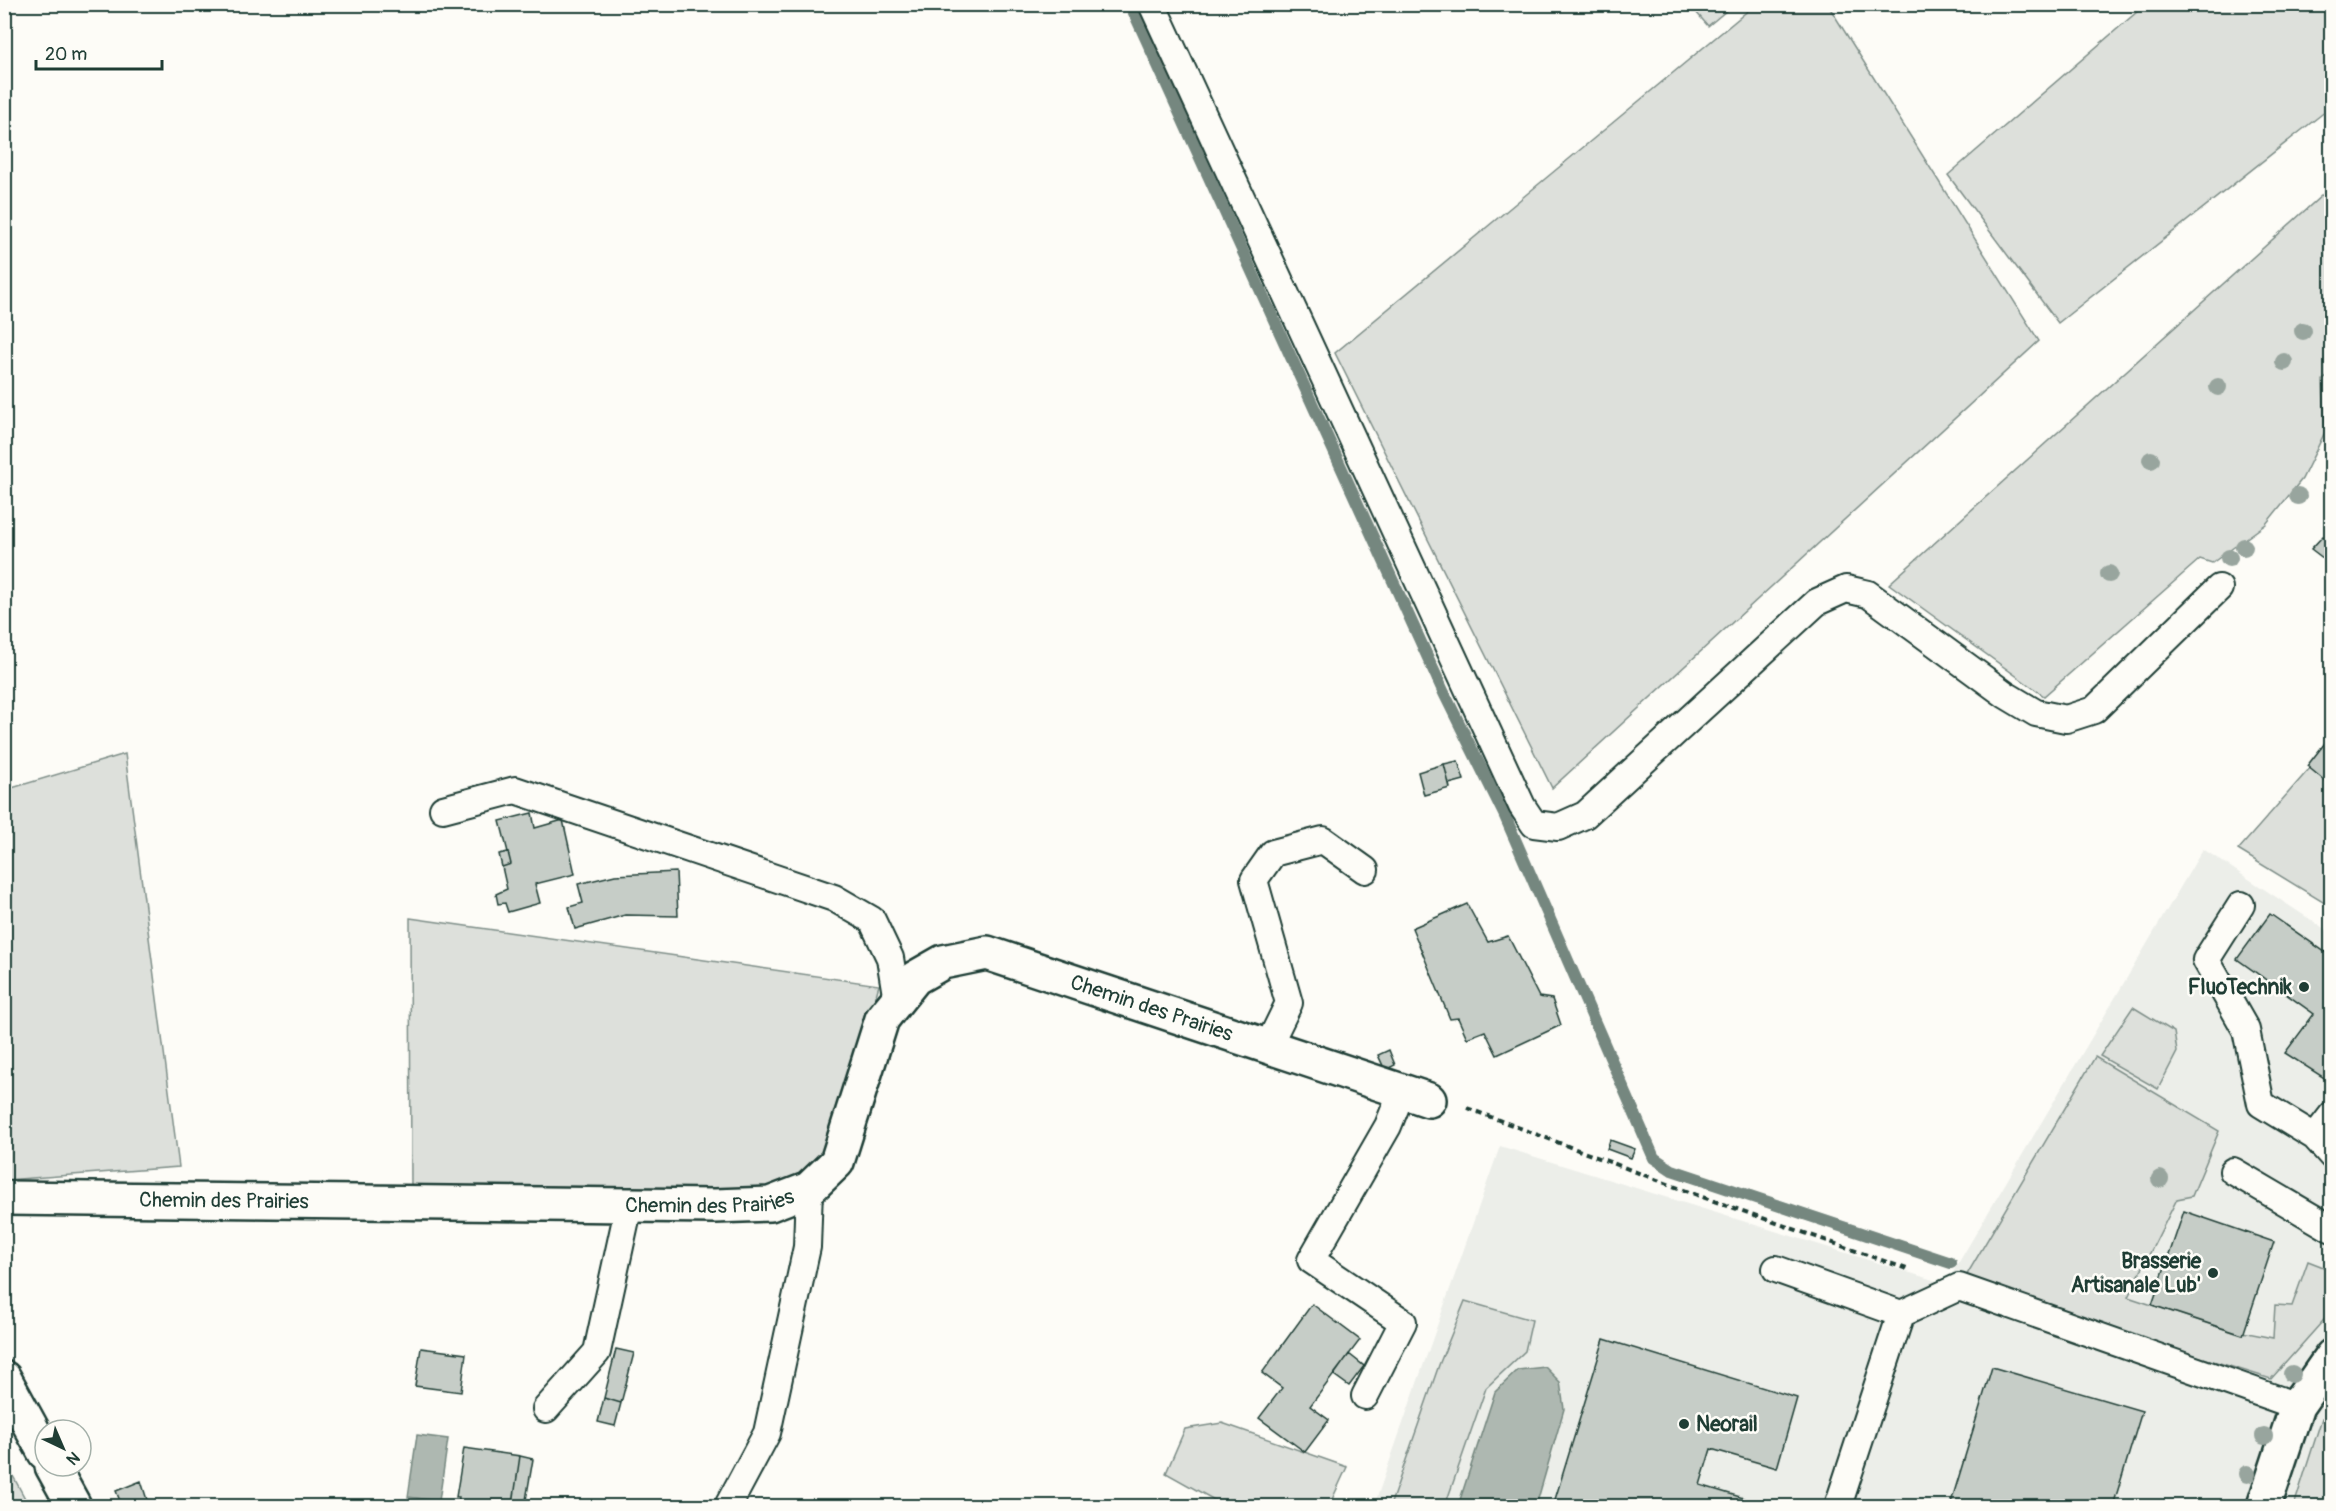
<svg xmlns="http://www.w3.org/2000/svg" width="2336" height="1511" viewBox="0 0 2336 1511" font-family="Pangolin,sans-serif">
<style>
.built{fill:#eceee9}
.green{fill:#dde0db;stroke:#7e8e88;stroke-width:1.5}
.water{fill:#aeb8b1;stroke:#75877f;stroke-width:1.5}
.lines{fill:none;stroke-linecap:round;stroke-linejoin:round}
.stream{stroke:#75877f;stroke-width:12}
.building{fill:#c6cdc7;stroke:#1f3d34;stroke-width:1.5}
.lane-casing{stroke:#1f3d34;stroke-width:30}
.street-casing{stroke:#1f3d34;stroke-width:38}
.path{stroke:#1f3d34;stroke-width:4;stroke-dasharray:6 4.5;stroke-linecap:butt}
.lane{stroke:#fdfcf7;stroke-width:26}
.street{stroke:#fdfcf7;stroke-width:33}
.tree{fill:#98a59e}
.poi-dot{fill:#1f3d34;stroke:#fdfcf7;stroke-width:2}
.labels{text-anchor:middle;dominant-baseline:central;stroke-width:5;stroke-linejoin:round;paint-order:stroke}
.poi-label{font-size:21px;font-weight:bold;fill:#1f3d34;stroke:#fdfcf7;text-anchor:end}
.street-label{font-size:21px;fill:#1f3d34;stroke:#fdfcf7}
</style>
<rect width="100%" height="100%" fill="#fdfcf7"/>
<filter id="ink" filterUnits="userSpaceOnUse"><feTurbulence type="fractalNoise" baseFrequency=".0167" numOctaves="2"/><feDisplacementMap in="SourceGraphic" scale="12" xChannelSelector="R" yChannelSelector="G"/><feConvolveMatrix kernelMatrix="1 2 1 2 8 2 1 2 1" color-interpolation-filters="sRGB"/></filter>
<g filter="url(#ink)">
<path class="built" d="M 2203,849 L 2331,933 L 2331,1506 L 1374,1506 L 1500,1146 L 1946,1284 Z"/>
<path class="green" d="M 1756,4 L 1828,5 L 2039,341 L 1552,788 L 1335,353 Z
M 1690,5 L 1733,5 L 1708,26 Z
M 2145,5 L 2331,5 L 2331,107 L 2058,323 L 1948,175 Z
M 2331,187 L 2332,373 L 2323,380 L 2325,432 L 2302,479 L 2266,524 L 2212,563 L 2200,559 L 2044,696 L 1889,584 Z
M 2331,744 L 2331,907 L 2238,850 Z
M 125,754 L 179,1167 L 5,1180 L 5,790 Z
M 410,918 L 879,985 L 835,1138 L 795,1181 L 746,1192 L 411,1190 Z
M 2133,1007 L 2174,1032 L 2177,1052 L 2158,1089 L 2100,1056 Z
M 2095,1057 L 2219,1131 L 2192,1196 L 2177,1199 L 2128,1297 L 2242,1335 L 2243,1332 L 2273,1338 L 2275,1305 L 2292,1306 L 2308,1261 L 2326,1268 L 2331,1261 L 2331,1312 L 2271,1379 L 1962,1283 Z
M 1465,1301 L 1532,1320 L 1525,1351 L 1486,1388 L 1445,1506 L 1390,1506 L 1439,1365 Z
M 2322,1418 L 2331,1422 L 2331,1506 L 2294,1506 Z
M 1222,1423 L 1347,1467 L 1329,1506 L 1225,1506 L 1166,1473 L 1185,1429 Z
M 4,1461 L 5,1461 L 29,1506 L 5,1506 Z"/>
<path class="water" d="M 1545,1367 L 1560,1382 L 1564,1409 L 1536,1506 L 1458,1506 L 1495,1392 L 1518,1370 Z
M 417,1435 L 448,1439 L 439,1501 L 408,1497 Z"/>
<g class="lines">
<path class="stream" d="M 1130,4 L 1444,693 L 1504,814 L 1654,1158 L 1672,1170 L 1951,1263"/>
</g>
<path class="building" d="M 2323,536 L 2332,543 L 2332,565 L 2311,549 Z
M 2332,734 L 2332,784 L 2330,785 L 2307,766 Z
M 1458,761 L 1464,780 L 1449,784 L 1444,764 Z
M 1444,764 L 1450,788 L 1424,795 L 1418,772 Z
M 532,813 L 535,828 L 563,820 L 575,874 L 535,884 L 540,903 L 508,912 L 505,903 L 498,904 L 496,894 L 507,889 L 502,867 L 511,864 L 500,821 Z
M 508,852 L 511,864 L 502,867 L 499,854 Z
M 676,872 L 678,916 L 625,915 L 575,929 L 569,907 L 583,903 L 578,884 L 615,875 Z
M 1467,904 L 1488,942 L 1508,936 L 1539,997 L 1552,999 L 1561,1025 L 1497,1055 L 1485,1031 L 1467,1038 L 1458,1018 L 1450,1019 L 1412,928 Z
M 2270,914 L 2332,957 L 2332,1083 L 2285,1053 L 2314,1014 L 2237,959 Z
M 1389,1050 L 1395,1065 L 1385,1070 L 1378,1055 Z
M 1610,1140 L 1635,1149 L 1631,1158 L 1607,1149 Z
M 2184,1211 L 2274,1242 L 2243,1335 L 2152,1305 Z
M 1312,1304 L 1360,1340 L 1310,1406 L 1329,1420 L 1305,1452 L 1259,1418 L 1282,1388 L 1262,1373 Z
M 1604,1339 L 1797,1398 L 1777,1468 L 1711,1449 L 1700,1485 L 1770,1506 L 1553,1506 Z
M 421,1348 L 466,1354 L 461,1392 L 415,1386 Z
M 616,1349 L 634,1353 L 621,1403 L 604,1398 Z
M 1349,1354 L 1364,1366 L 1349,1386 L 1334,1375 Z
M 1992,1367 L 2142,1411 L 2113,1506 L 1950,1506 Z
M 604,1398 L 621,1403 L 615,1426 L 598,1422 Z
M 464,1448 L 520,1456 L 513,1504 L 524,1506 L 458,1506 L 459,1497 L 456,1497 Z
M 520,1456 L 533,1459 L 525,1506 L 513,1504 Z
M 141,1481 L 149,1506 L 122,1506 L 116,1491 Z"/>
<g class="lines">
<defs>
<path id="lane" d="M 1152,4 L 1522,806 L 1534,824 L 1558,827 L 1585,815 L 1817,602 L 1846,589 L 1868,594 L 2006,695 L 2036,713 L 2066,719 L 2094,710 L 2219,588
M 443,809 L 515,790 L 834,898 L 872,920 L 890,958 L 897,1001
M 2241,905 L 2206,960 L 2246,1030 L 2261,1104 L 2315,1137
M 1268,1046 L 1289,1003 L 1254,880 L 1273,853 L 1323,840 L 1365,870
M 2332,1115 L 2315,1137 L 2332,1156
M 2233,1171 L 2332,1229
M 1776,1269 L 1901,1314 L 1959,1287 L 2297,1406
M 1365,1396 L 1403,1322 L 1311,1260 L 1388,1126 L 1402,1091
M 546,1409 L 597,1352 L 629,1205
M 729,1504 L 767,1433 L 807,1247 L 809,1189
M 1838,1506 L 1901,1314"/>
<g id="street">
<path id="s1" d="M 4,1198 L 715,1206 L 770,1204 L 809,1189 L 837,1162 L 882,1019 L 915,978 L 943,962 L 987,953 L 1429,1100"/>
<path d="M 4,1378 L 45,1453"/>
<path d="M 52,1466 L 74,1506"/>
<path d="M 2264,1506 L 2297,1406 L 2332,1356"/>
</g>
</defs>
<use href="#lane" class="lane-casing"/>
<use href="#street" class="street-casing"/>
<path class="path" d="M 1467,1108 L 1697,1195 L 1910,1270"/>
<use href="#lane" class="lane"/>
<use href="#street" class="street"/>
</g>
<g class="tree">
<circle cx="2303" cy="331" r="9"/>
<circle cx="2284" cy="362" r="9"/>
<circle cx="2218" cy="387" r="9"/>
<circle cx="2151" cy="460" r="9"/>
<circle cx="2298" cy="496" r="9"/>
<circle cx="2244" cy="547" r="9"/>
<circle cx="2229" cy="558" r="9"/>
<circle cx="2109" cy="574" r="9"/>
<circle cx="2160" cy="1179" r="9"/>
<circle cx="2292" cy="1374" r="9"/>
<circle cx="2264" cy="1436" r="9"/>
<circle cx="2247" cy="1474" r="9"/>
</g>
</g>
<g class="poi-dot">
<circle cx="2304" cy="987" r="6"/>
<circle cx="2213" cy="1273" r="6"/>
<circle cx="1684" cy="1424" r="6"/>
</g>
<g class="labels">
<g class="poi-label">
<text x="2292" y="987">FluoTechnik</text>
<text x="2201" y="1261">Brasserie<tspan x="2201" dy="24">Artisanale Lub'</tspan></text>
<text x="1696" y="1424" text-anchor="start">Neorail</text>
</g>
<g class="street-label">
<text stroke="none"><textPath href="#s1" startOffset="1300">Chemin des Prairies</textPath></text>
<text stroke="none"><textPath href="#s1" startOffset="706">Chemin des Prairies</textPath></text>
<text stroke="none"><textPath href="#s1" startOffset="220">Chemin des Prairies</textPath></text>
</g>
</g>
<rect width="2336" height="1511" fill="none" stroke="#fdfcf7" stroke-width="24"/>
<rect x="12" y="12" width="2312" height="1487" fill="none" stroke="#1f3d34" stroke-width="2" filter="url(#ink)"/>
<g transform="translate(63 1448) rotate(136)"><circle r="28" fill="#fdfcf7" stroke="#a4b0a9" stroke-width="1.5"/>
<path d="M0-4.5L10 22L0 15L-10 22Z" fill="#1f3d34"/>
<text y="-9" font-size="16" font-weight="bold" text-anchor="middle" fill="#1f3d34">N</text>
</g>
<path d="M36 60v9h126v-9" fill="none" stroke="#1f3d34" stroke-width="3"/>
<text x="45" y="60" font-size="18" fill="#1f3d34" stroke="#fdfcf7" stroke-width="4.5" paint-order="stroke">20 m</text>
</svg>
